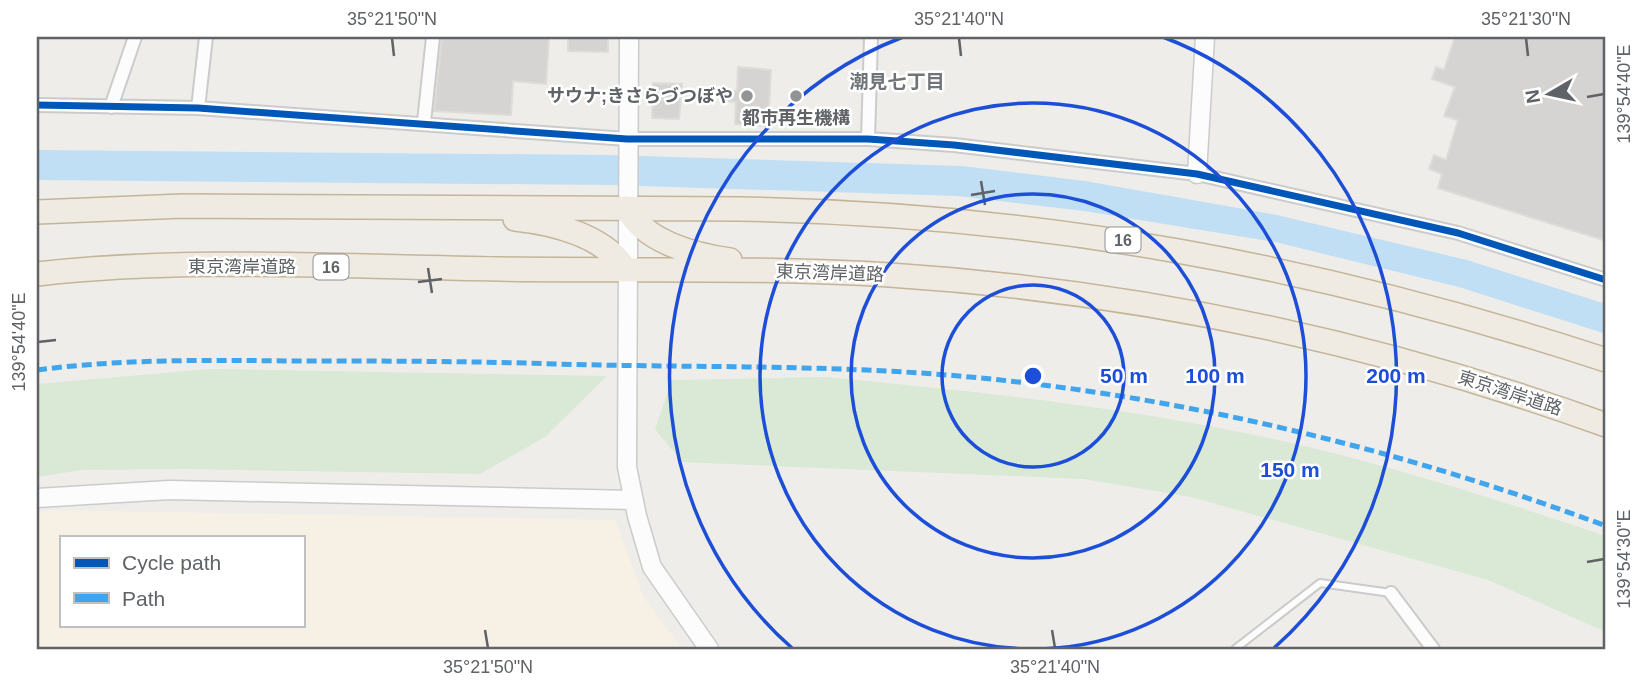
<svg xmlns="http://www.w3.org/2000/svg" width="1643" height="686" viewBox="0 0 1643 686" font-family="Helvetica,'Noto Sans JP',sans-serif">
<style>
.commercial{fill:#f6f1e4;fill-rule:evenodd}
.green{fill:#d9e9d6}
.water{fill:#c1dff4}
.building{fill:#d5d4d2;stroke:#dddcd8;stroke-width:2}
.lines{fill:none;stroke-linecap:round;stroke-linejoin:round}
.lane-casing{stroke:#cbcbcb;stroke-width:10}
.street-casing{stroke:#cbcbcb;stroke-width:16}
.secondary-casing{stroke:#cbcbcb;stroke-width:21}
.highway-casing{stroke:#c4b598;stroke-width:26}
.lane{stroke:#fcfcfc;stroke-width:6}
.street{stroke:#fcfcfc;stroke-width:12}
.secondary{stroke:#fcfcfc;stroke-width:18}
.highway{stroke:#efebe3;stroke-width:23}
.quiet{stroke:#41a5ee;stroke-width:5;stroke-dasharray:10 5;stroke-linecap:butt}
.cycleway-casing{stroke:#fff;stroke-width:11}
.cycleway{stroke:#0057b8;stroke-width:7}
.ticks{fill:none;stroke:#5f6266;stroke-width:2.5}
.ring{fill:none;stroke:#1d4ed8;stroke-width:3.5}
.poi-dot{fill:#919394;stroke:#fff;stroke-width:2.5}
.labels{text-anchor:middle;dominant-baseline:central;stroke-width:5;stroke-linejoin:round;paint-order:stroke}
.shield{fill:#fff;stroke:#8f9194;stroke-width:2}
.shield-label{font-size:16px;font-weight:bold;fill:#5f6266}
.poi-label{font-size:18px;font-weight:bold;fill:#5f6266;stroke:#fff;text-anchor:end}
.street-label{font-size:18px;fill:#5f6266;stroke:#fff}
.neighbourhood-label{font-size:19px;font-weight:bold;fill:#707478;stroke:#fff}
.centre{fill:#1d4ed8;stroke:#fff;stroke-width:3.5}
.ring-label{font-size:21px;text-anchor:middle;font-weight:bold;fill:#1d4ed8;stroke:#fff;stroke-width:5;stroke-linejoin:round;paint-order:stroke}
.neatline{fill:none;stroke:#5f6266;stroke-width:2.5}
.ticks-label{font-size:18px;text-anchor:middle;fill:#5f6266}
</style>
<rect width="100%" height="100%" fill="#eeede9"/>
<path class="commercial" d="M 50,510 L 615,520 L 644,598 L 683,649 L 37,649 L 37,514 ZM 61,537 L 303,537 L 303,625 L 61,625 Z"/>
<path class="green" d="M 210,369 L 607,376 L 545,437 L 480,474 L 185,469 L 82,470 L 37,477 L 37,384 Z
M 824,377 C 965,390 1106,405 1245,433 C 1368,458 1487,496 1606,536 L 1606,632 L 1488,580 L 1191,497 L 1084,479 L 682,462 L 655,429 L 672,380 Z"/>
<path class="water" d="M 37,150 L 608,155 L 962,166 L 1085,181 L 1277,215 L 1467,260 L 1606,304 L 1606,334 L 1459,287 L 1275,242 L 1084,211 L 957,196 L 609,185 L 37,180 Z"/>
<path class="building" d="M 442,37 L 549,37 L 546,84 L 513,81 L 511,115 L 434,111 Z
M 568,37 L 608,37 L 608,52 L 568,51 Z
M 1455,37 L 1606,37 L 1606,241 L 1438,188 L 1442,174 L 1429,169 L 1434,155 L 1446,160 L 1458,120 L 1444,116 L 1455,87 L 1432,79 L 1436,67 L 1444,70 Z
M 738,67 L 771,70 L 768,126 L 735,124 L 736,102 L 725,101 L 726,91 L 737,91 Z
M 653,83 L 682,84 L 679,119 L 652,118 Z"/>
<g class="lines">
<defs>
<path id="lane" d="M 1235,649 L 1320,583 L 1391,593"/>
<path id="street" d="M 37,105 L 198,108 L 627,139 L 868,139 L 954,145 L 1197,174 L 1458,233 L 1606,280
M 111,107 L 135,37
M 198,108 L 206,37
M 424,122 L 433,37
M 868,139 L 871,37
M 1391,593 L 1433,649"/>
<path id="secondary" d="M 629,37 L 627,467 L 637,516 L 652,567 L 709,649
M 1197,174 L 1205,37
M 37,498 L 169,490 L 633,500"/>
<path id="highway" d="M 627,208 C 644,242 695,255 730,260
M 37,212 L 183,206 L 740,209 C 1042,214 1319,266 1606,360
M 515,219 C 554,223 605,236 626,270
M 37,274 C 185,257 349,267 499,269 C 629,271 760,267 890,275 C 1134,291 1377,342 1606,425"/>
</defs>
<use href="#lane" class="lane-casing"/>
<use href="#street" class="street-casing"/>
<use href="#secondary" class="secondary-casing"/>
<use href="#highway" class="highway-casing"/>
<use href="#lane" class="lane"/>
<use href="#street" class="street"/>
<use href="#secondary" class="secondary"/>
<use href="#highway" class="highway"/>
<path class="quiet" d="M 37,370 C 121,359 207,360 292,361 C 380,361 468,361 556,364 C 694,368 832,364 970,377 C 1187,397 1402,450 1606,526"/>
<defs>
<path id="cycleway" d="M 37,105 L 198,108 L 627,139 L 868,139 L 954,145 L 1197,174 L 1458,233 L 1606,280"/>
</defs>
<use href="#cycleway" class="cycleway-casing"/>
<use href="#cycleway" class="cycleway"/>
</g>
<path class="ticks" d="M 392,38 L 394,56M 959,38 L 961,56M 1526,38 L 1528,56M 1587,97 L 1604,94M 981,181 L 985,205M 971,195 L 995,191M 428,268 L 432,293M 418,282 L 442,279M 38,342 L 56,340M 1587,562 L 1604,559M 485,630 L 488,648M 1052,630 L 1055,648"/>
<g class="ring">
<circle cx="1033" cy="376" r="91"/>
<circle cx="1033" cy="376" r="182"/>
<circle cx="1033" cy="376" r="273"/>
<path d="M792 648A363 363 0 0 1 903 37M1163 37A363 363 0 0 1 1274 648"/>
</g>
<g class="poi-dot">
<circle cx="747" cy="96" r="7"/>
<circle cx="796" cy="96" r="7"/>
</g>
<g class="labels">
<g class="shield">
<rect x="1105.5" y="227.5" width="35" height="25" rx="5"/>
<rect x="313.5" y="254.5" width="35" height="25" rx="5"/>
</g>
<g class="shield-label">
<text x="1123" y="240">16</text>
<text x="331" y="267">16</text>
</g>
<g class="poi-label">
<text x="733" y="96">サウナ;きさらづつぼや</text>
<text x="796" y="118" text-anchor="middle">都市再生機構</text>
</g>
<g class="street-label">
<text x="242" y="267">東京湾岸道路</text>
<text transform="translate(830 273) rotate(2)">東京湾岸道路</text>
<text transform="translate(1510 393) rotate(18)">東京湾岸道路</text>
</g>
<g class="neighbourhood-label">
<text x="897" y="81">潮見七丁目</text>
</g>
</g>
<circle cx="1033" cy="376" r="10" class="centre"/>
<g class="ring-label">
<text x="1124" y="383">50 m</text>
<text x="1215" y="383">100 m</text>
<text x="1396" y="383">200 m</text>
<text x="1290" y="477">150 m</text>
</g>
<rect width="1643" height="686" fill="none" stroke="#ffffff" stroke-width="77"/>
<rect x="60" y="536" width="245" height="91" fill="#ffffff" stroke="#bfc0c2" stroke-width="2"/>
<rect x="74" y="558" width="35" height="10" fill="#0057b8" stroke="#bfc0c2" stroke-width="2"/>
<text x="122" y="570" font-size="21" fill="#5f6266">Cycle path</text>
<rect x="74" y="593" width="35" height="10" fill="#41a5ee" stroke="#bfc0c2" stroke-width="2"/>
<text x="122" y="606" font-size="21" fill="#5f6266">Path</text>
<g transform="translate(1549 94) rotate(261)" stroke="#ffffff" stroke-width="5" paint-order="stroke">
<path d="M0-5L12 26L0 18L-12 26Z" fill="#5f6266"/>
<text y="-10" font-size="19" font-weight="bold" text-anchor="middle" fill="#5f6266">N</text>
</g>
<rect x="38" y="38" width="1566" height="610" class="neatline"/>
<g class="ticks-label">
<text x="392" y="25">35°21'50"N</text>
<text x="959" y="25">35°21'40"N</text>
<text x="1526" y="25">35°21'30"N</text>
<text transform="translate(1624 94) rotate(-90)" y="6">139°54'40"E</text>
<text transform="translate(19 342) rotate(-90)" y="6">139°54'40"E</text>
<text transform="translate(1624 559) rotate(-90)" y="6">139°54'30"E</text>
<text x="488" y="673">35°21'50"N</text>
<text x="1055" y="673">35°21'40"N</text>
</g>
</svg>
